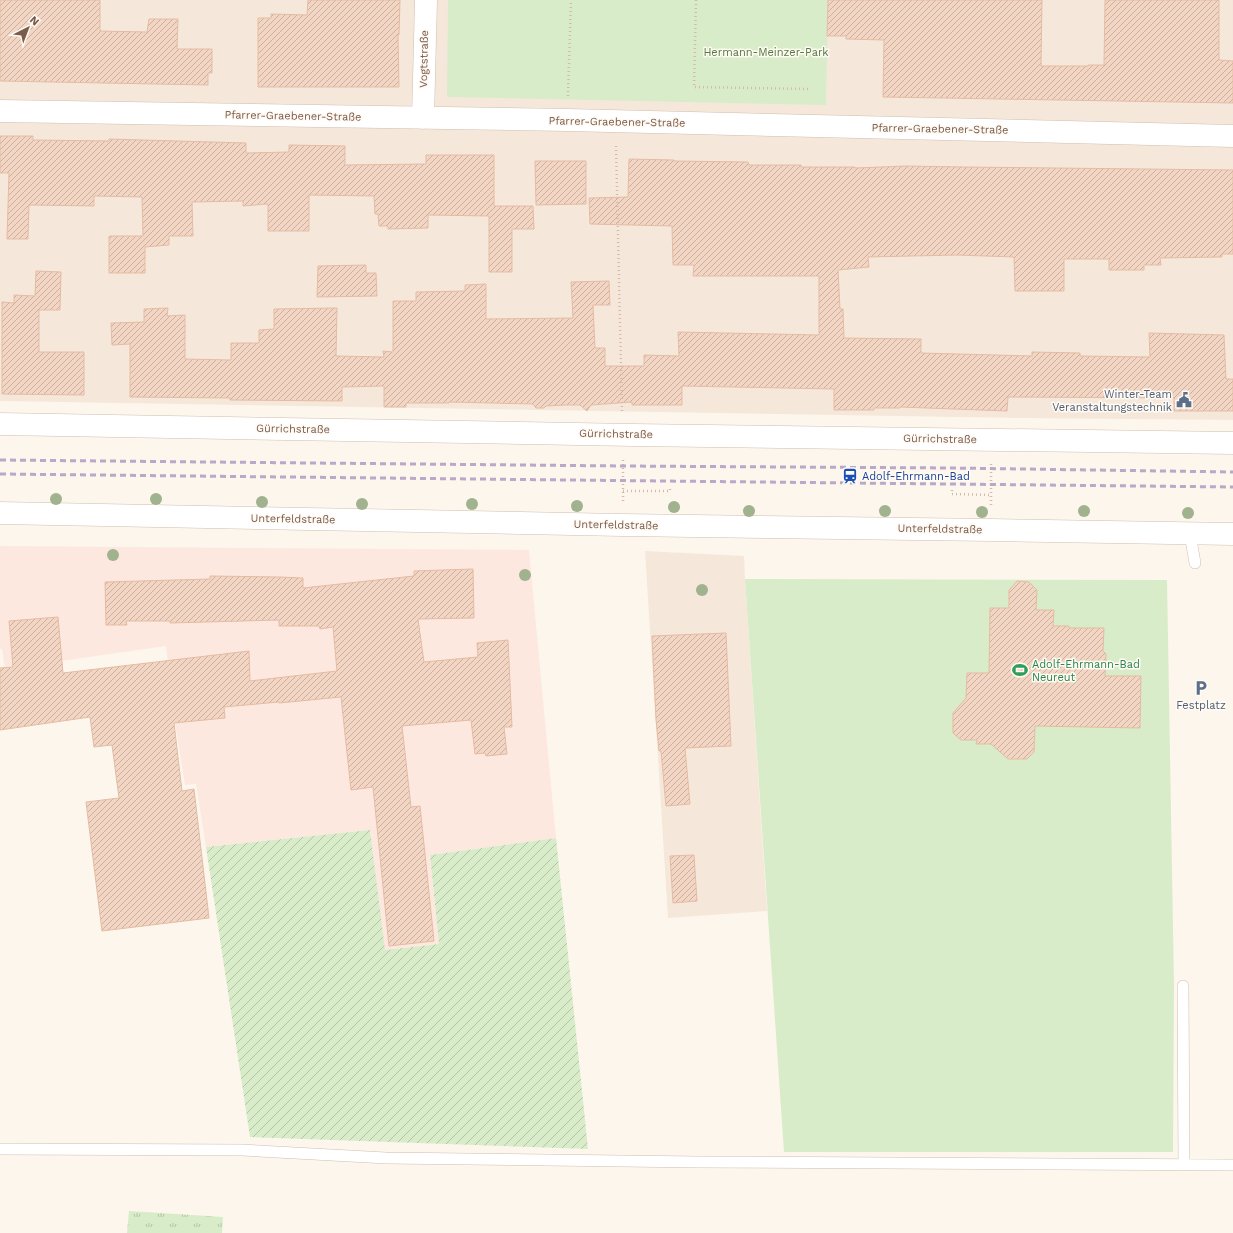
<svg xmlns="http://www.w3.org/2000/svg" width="1233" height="1233" viewBox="0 0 1233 1233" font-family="'Work Sans',sans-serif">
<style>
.residential{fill:#f5e8da}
.commercial{fill:#fde8e0}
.grass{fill:url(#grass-tufts)}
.park{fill:#d8ecc9}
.garden{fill:url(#garden-furrows)}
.building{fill:url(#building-hatch);stroke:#e6bba3}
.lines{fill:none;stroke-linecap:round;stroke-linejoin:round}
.lane-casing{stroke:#d1beb0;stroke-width:12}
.street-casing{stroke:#d1beb0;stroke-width:23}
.path{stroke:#d9b8a5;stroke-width:2.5;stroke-dasharray:1 3;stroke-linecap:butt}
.lane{stroke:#fff;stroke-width:11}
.street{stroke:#fff;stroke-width:22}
.rail{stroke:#b9a8c9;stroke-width:3;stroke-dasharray:6 4;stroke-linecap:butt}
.tree{fill:#a0b28e}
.labels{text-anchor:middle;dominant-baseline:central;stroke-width:3;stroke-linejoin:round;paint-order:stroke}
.park-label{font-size:11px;fill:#537a41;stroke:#fffaf3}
.street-label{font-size:11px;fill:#7a5c4d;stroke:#fffaf3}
.service-label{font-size:11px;fill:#4e5e75;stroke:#fffaf3;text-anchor:end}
.transit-label{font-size:11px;fill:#164399;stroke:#fffaf3;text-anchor:start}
.leisure-label{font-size:11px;fill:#27864d;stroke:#fffaf3;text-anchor:start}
</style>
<defs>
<pattern id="grass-tufts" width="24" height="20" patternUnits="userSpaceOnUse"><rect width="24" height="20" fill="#d8ecc9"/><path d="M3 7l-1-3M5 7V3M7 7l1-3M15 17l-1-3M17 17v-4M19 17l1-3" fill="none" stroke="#b4c2a5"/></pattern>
<pattern id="garden-furrows" width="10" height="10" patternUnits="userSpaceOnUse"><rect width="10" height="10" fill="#d8ecc9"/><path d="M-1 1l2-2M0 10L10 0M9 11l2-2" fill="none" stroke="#b4c2a5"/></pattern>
<pattern id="building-hatch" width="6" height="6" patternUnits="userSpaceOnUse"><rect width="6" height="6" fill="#f3d5c3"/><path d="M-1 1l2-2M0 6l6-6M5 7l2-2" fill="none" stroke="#cab0a1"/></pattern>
</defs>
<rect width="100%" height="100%" fill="#fdf6ec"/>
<path class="residential" d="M 0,0 L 1233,0 L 1233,420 L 1024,418 L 0,401 Z
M 645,551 L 744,556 L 745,579 L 767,911 L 668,918 Z"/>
<path class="commercial" d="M 0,546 L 529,550 L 556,838 L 430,855 L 439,944 L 384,950 L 370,830 L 206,847 L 196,784 L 185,785 L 168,680 L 170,680 L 166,646 L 5,669 L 2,649 L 0,649 Z"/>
<path class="grass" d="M 129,1211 L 223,1217 L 222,1233 L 127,1233 Z"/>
<path class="park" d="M 448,0 L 828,0 L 826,105 L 447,97 Z
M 745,579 L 1167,580 L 1174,986 L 1173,1152 L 784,1152 Z"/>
<path class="garden" d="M 370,830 L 385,950 L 439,944 L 430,855 L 556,838 L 588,1149 L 250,1137 L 206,847 Z"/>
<path class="building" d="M 0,0 L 100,0 L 100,31 L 147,32 L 149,19 L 178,19 L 177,49 L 212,49 L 212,73 L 208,73 L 208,85 L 0,81 Z
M 308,0 L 400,0 L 399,35 L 398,35 L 399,87 L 258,87 L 258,18 L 271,18 L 271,14 L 307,15 Z
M 828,0 L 1042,0 L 1041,66 L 1088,66 L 1088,65 L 1104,65 L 1105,0 L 1219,0 L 1219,60 L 1233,61 L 1233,103 L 883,97 L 884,40 L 846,39 L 846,36 L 827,36 Z
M 0,136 L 33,136 L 33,140 L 109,141 L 109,139 L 246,143 L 246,153 L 289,152 L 289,145 L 345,146 L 345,165 L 426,164 L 426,155 L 494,155 L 494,206 L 533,206 L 534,229 L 512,229 L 512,272 L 489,272 L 489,216 L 428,215 L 428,228 L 388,229 L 388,226 L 379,226 L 378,214 L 375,214 L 374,196 L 309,195 L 309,231 L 268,231 L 268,204 L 243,206 L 243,201 L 192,202 L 193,236 L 169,236 L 169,245 L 145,247 L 145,273 L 109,273 L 109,236 L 143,236 L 142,197 L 94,196 L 94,206 L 29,205 L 28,239 L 7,239 L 9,173 L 0,173 Z
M 629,159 L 674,160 L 674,161 L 748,162 L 749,165 L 801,165 L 801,167 L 855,167 L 855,168 L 906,166 L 965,167 L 1233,170 L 1233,254 L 1222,254 L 1222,257 L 1160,258 L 1161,265 L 1144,265 L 1144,270 L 1109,270 L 1109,259 L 1064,259 L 1064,291 L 1015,291 L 1014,257 L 956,255 L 868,257 L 869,267 L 838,270 L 840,309 L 843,309 L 844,338 L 921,339 L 921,353 L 1032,356 L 1032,352 L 1080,353 L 1080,356 L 1150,357 L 1149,333 L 1224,335 L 1226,379 L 1233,379 L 1233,411 L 1174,411 L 1174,398 L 1008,397 L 1007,411 L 900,407 L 900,408 L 874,408 L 874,410 L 834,410 L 834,389 L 682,386 L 682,405 L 632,405 L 632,402 L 591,405 L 587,411 L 580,405 L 565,405 L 546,406 L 544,408 L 536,408 L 533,404 L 449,402 L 449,403 L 406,403 L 406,407 L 384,407 L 384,386 L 342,387 L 342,401 L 230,400 L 230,398 L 130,397 L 130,344 L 112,345 L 111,323 L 144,322 L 144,309 L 168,308 L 167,316 L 185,315 L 185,359 L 231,360 L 231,343 L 259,343 L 259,330 L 274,329 L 274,309 L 337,308 L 336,356 L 384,357 L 383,351 L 393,352 L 393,301 L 416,301 L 416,292 L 465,291 L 465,285 L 486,284 L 486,319 L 573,318 L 571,282 L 609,281 L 610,305 L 593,305 L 595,348 L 605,348 L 605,366 L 644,366 L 644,355 L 679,356 L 678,332 L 819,335 L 819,276 L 693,276 L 694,265 L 673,265 L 672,226 L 590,224 L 589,198 L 628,197 Z
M 535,161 L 586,161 L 586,204 L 536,205 Z
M 366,265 L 366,273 L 376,273 L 377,296 L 317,297 L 318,266 Z
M 36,271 L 61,272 L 60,310 L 39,310 L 39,352 L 84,352 L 84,395 L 2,394 L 2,302 L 14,303 L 14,295 L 35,296 Z
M 473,569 L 474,618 L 418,619 L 424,662 L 478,657 L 477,643 L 508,640 L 512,727 L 504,727 L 507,754 L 486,756 L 485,753 L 475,754 L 471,720 L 402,726 L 411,807 L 420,806 L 434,941 L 389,946 L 373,787 L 351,790 L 341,697 L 279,703 L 279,702 L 224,707 L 225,718 L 174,723 L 182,791 L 194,789 L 209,918 L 102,931 L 86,802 L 119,798 L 112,745 L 94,747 L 90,717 L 0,730 L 0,668 L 13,667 L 9,621 L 58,617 L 63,673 L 249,651 L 250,681 L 337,671 L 333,627 L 320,629 L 319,626 L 279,626 L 279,620 L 170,623 L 170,621 L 126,621 L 127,625 L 106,625 L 105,582 L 210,579 L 210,576 L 280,577 L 303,578 L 303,588 L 414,576 L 414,571 Z
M 1017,581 L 1029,582 L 1037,590 L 1036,610 L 1054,610 L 1053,626 L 1069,626 L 1069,628 L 1104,628 L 1103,651 L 1106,654 L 1105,676 L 1141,676 L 1140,728 L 1035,726 L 1034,752 L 1027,759 L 1008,759 L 991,744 L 976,744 L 977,740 L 961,740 L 953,733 L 953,713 L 966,698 L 967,673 L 989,673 L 990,608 L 1009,608 L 1009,590 Z
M 726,633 L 731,746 L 685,748 L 690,804 L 666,806 L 661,751 L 659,751 L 656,719 L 652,636 Z
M 694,855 L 697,901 L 673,903 L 670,856 Z"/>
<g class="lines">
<defs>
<path id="lane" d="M 1190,534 L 1195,563
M 1183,986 L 1184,1165
M 0,1149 L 242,1150 L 386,1158 L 698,1162 L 1233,1165"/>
<path id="street" d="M 0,111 L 568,120 L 1233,136
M 423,118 L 426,0
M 0,424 L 633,435 L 1233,443
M 0,513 L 622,525 L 991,530 L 1233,534"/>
</defs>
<use href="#lane" class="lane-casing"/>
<use href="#street" class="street-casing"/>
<path class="path" d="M 696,0 L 694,87 L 809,89
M 568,96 L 571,0
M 616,146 L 622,411
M 623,460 L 623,501
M 952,490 L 952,494 L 991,495
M 623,491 L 670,491 L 670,487
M 991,505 L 991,464"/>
<use href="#lane" class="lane"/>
<use href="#street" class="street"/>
<path class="rail" d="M 0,460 L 623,466 L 951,468 L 1233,472
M 0,474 L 1233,487"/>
</g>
<g class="tree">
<circle cx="56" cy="499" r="6"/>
<circle cx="156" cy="499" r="6"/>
<circle cx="262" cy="502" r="6"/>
<circle cx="362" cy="504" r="6"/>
<circle cx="472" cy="504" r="6"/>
<circle cx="577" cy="506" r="6"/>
<circle cx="674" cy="507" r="6"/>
<circle cx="749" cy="511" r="6"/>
<circle cx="885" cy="511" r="6"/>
<circle cx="1084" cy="511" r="6"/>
<circle cx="982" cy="512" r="6"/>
<circle cx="1188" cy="513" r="6"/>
<circle cx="113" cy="555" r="6"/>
<circle cx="525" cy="575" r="6"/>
<circle cx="702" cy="590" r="6"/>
</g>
<defs>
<symbol id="civic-bare" viewBox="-9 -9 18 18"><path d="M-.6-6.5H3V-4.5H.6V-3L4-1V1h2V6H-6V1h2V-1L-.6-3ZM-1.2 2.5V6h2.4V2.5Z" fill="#5c6f8a" stroke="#fffaf3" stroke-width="2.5" paint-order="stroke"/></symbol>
<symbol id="station-bare" viewBox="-9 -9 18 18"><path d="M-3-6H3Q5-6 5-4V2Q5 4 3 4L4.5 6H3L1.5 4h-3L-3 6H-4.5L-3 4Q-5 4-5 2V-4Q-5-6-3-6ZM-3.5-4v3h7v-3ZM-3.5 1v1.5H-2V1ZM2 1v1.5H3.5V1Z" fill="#1a4fb4" stroke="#fffaf3" stroke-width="2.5" paint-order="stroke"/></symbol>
<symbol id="stadium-bare" viewBox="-9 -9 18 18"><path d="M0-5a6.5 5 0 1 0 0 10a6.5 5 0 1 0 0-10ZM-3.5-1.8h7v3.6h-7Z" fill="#2e9e5b" stroke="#fffaf3" stroke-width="2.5" paint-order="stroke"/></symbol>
<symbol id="parking-bare" viewBox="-9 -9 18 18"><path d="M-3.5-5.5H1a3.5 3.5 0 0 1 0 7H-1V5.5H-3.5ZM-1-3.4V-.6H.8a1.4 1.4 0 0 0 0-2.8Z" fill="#5c6f8a" stroke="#fffaf3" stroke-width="2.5" paint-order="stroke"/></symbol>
</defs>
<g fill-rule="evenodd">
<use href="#civic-bare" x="1173" y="389" width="22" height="22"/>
<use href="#station-bare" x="839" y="465" width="22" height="22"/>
<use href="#stadium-bare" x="1009" y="659" width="22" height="22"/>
<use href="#parking-bare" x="1190" y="677" width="22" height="22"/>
</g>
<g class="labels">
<g class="park-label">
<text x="766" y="52">Hermann-Meinzer-Park</text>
</g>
<g class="street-label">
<text transform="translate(424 59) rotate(-89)">Vogtstraße</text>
<text transform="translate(293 116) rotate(1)">Pfarrer-Graebener-Straße</text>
<text transform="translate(617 122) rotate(1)">Pfarrer-Graebener-Straße</text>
<text transform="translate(940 129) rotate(1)">Pfarrer-Graebener-Straße</text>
<text transform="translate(293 429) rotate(1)">Gürrichstraße</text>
<text transform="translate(616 434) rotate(1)">Gürrichstraße</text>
<text transform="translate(940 439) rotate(1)">Gürrichstraße</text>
<text transform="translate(293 519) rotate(1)">Unterfeldstraße</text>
<text transform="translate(616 525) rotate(1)">Unterfeldstraße</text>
<text transform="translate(940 529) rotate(1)">Unterfeldstraße</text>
</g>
<g class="service-label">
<text x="1172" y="394">Winter-Team<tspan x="1172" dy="13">Veranstaltungstechnik</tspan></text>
<text x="1201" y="705" text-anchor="middle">Festplatz</text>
</g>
<g class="transit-label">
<text x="862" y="476">Adolf-Ehrmann-Bad</text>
</g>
<g class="leisure-label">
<text x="1032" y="664">Adolf-Ehrmann-Bad<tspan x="1032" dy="13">Neureut</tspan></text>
</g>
</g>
<g transform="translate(28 28) rotate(42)" stroke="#fffaf3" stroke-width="3" paint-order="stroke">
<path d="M0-3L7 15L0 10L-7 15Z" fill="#7a5c4d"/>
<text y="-6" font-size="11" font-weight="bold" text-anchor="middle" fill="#7a5c4d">N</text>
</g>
</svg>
